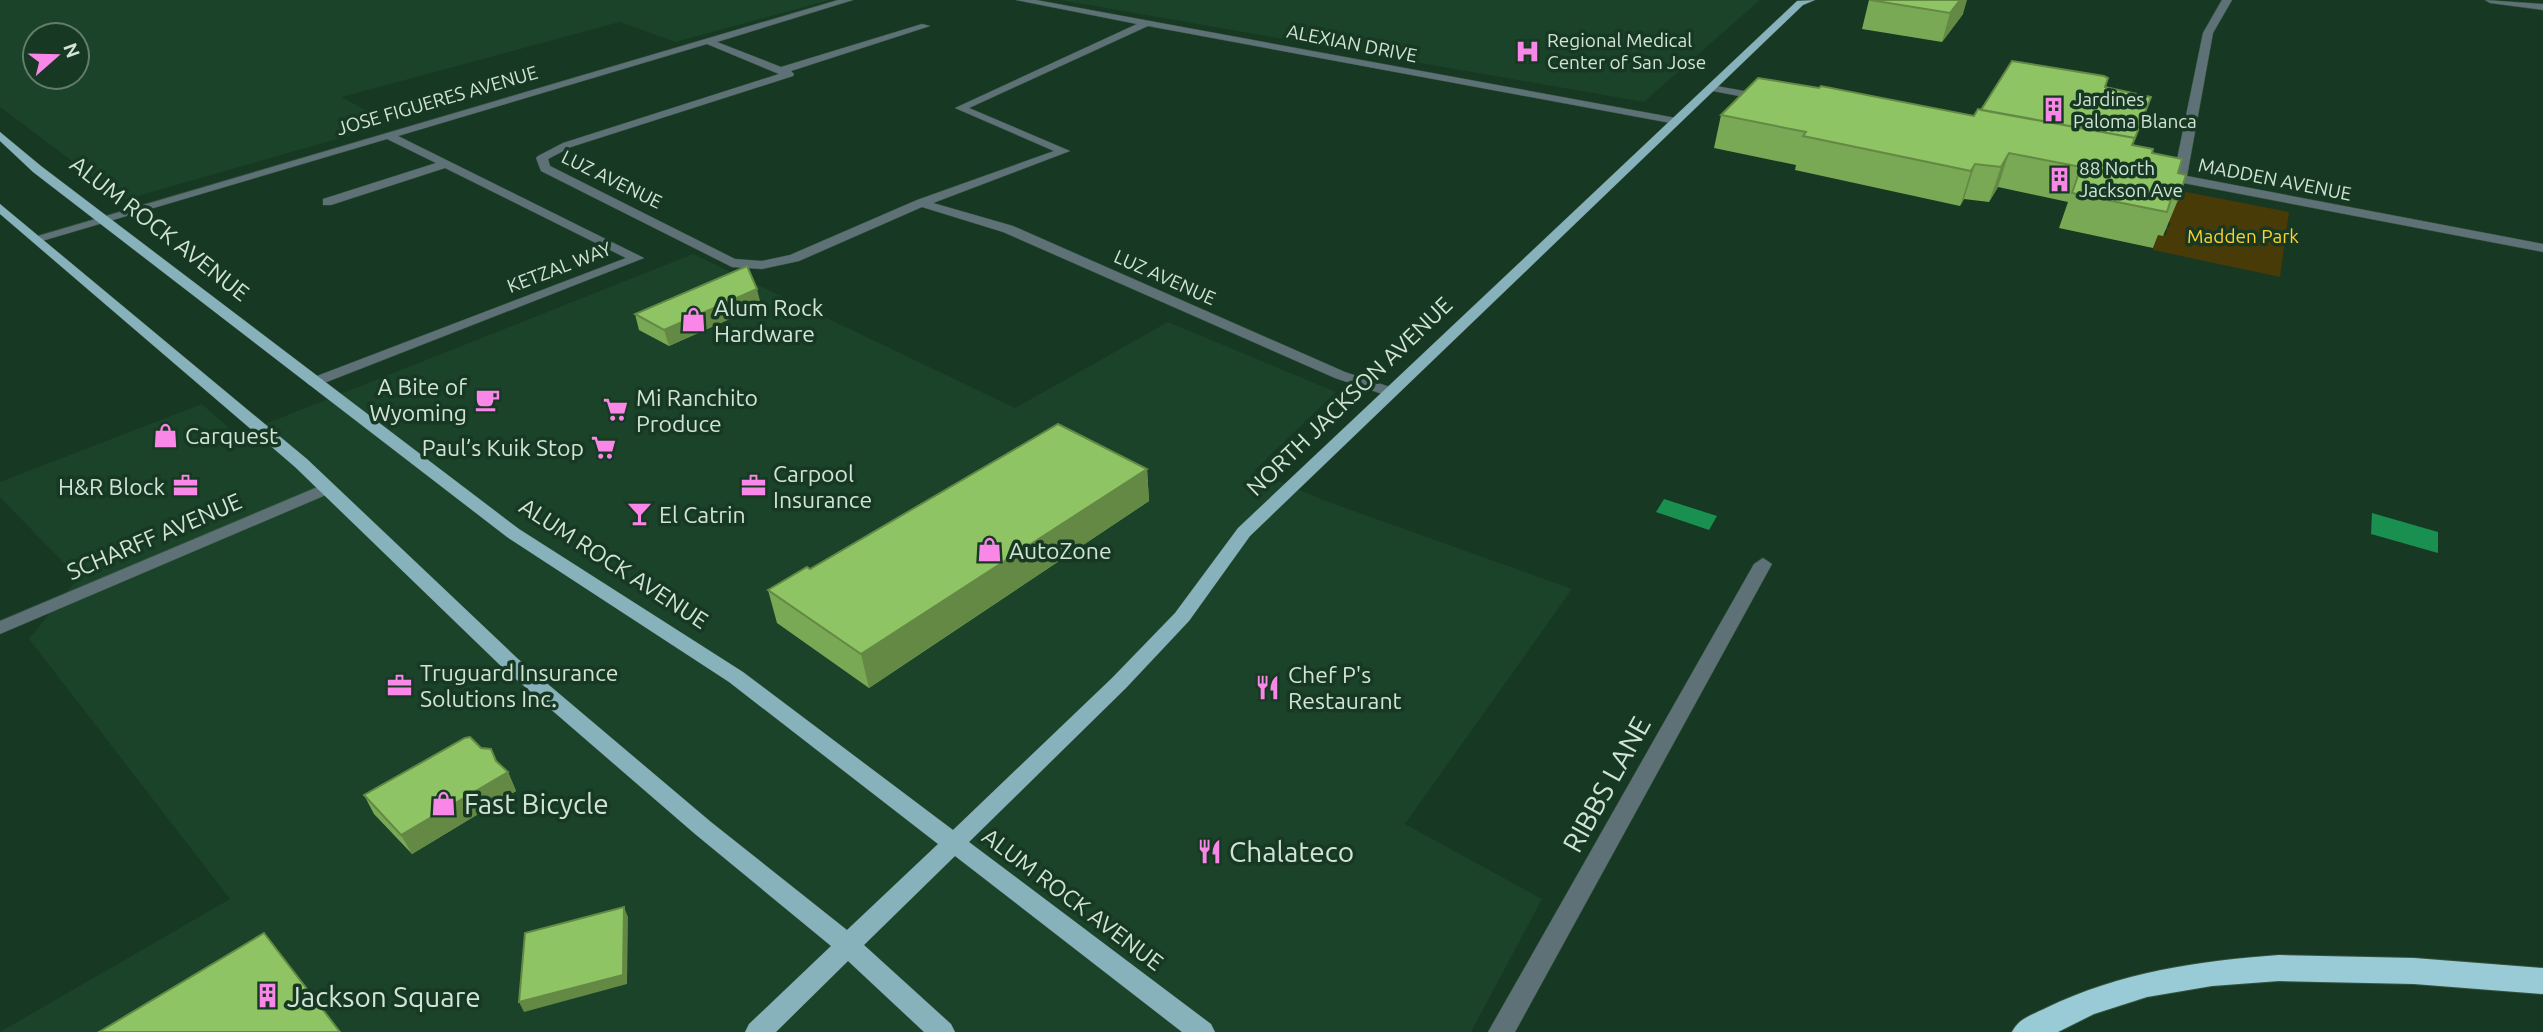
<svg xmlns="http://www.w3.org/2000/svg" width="2543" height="1032" viewBox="0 0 2543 1032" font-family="Ubuntu,sans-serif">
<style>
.built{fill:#1a4329;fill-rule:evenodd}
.green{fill:#483b08}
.water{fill:#19904f}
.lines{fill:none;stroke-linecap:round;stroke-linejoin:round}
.minor-casing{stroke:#35543f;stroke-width:1}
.major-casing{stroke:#35543f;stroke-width:1}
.highway-casing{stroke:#35543f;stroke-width:2}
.minor{fill:#5d7176;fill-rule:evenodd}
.major{fill:#87b1bb;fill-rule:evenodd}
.highway{fill:#98cbd6;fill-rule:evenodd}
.wall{fill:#7aa955}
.shaded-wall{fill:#638945}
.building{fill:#8ec463;stroke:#638945;stroke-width:2}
.labels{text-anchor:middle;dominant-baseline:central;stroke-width:7;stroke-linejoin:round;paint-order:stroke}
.far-poi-label{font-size:19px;fill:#d1e4d6;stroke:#173822;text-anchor:start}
.far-street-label{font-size:19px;fill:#d1e4d6;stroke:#173822}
.far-park-label{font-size:19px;fill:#fed32e;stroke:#173822}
.street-label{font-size:23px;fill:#d1e4d6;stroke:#173822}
.poi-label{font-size:23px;fill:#d1e4d6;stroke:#173822;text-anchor:start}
.near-street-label{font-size:28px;fill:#d1e4d6;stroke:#173822}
.near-poi-label{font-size:28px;fill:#d1e4d6;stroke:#173822;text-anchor:start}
</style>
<rect width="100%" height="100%" fill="#173822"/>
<path class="built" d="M 0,0 L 830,0 L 675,42 L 620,22 L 342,97 L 390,124 L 124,200 L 0,107 ZM 35,35 L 77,35 L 77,77 L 35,77 Z
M 1060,0 L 1760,0 L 1644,102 Z
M 693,254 L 1015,408 L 1168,322 L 1336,392 L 1254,471 L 1326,501 L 1572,589 L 1405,824 L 1542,899 L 1471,1032 L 0,1032 L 230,899 L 29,639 L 78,578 L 0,497 L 0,482 L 202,404 L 237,435 Z"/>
<path class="green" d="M 2171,189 L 2289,212 L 2280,277 L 2153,250 L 2158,234 L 2166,235 L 2167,230 L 2160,228 L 2160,226 L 2169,227 L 2170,222 L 2162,220 Z"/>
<path class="water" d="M 1664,499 L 1717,516 L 1709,530 L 1656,512 Z
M 2372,513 L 2438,532 L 2438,553 L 2371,534 Z"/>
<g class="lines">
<defs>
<path id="minor" d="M 838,0 L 853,0 L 717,42 L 781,67 L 922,24 L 930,26 L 791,71 L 794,74 L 793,76 L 571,147 L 548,159 L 550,166 L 735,259 L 762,261 L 790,255 L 917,200 L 1054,151 L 955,108 L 1137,24 L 1016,0 L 1036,0 L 1676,118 L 1682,121 L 1676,124 L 1148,26 L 969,108 L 1070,151 L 933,203 L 1013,226 L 1345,372 L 1396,389 L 1399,392 L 1396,395 L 1391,397 L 1335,378 L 1003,232 L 922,207 L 799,261 L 762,269 L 732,267 L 541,171 L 536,158 L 538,156 L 563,143 L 779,74 L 707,44 L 398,136 L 644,258 L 319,385 L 309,385 L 306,382 L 309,379 L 626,258 L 445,168 L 331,205 L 323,205 L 323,199 L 436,163 L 387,139 L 42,241 L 37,242 L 31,238 Z
M 2222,0 L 2232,0 L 2213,33 L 2187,176 L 2543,244 L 2543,252 L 2157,178 L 2157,172 L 2174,174 L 2203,33 Z
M 2485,0 L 2543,4 L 2543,10 L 2490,3 Z
M 1711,85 L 1766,95 L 1771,98 L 1766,101 L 1707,90 L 1706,88 Z
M 327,483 L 336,488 L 333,492 L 0,634 L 0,621 Z
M 1763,558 L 1772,564 L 1515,1032 L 1488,1032 L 1754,564 Z"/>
<path id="major" d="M 1815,0 L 1803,5 L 1250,536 L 1189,621 L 1126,688 L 969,842 L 1211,1024 L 1215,1032 L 1182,1032 L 955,856 L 864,945 L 951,1024 L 955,1032 L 924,1032 L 848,961 L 776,1032 L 745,1032 L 749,1024 L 831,946 L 695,834 L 503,668 L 295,467 L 0,214 L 0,204 L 307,459 L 517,658 L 711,822 L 847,930 L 938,844 L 729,682 L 507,537 L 33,172 L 0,141 L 0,132 L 41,166 L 519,529 L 743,672 L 953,830 L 1112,678 L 1175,613 L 1238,528 L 1797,1 Z"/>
<path id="highway" d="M 2279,955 L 2414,958 L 2543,968 L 2543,994 L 2414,984 L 2279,981 L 2212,986 L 2147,997 L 2094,1014 L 2058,1032 L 2012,1032 C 2019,1018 2032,1015 2046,1008 C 2120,972 2198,961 2279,955 Z"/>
</defs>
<use href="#minor" class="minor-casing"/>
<use href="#major" class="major-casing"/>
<use href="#highway" class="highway-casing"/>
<use href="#minor" class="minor"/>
<use href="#major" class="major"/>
<use href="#highway" class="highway"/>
</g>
<path class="wall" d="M 1869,0 L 1963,14 L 1942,42 L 1862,29 Z
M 2105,87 L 2132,145 L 2152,153 L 2178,173 L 2178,200 L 2163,236 L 2158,235 L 2153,248 L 2059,228 L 2068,202 L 1998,187 L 1989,202 L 1964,199 L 1960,206 L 1795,170 L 1796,165 L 1714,148 L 1721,115 L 1974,116 L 1981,110 Z
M 761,305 L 669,346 L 639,330 L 635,314 Z
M 1147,469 L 1149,501 L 869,688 L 777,623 L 768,590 L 810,569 Z
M 498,763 L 508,772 L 516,791 L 412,854 L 374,814 L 364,795 Z"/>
<path class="shaded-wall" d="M 1960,0 L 1967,0 L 1963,14 L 1942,42 L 1950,13 Z
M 2009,153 L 1998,187 L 1989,202 L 2001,167 Z
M 1975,164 L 1964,199 L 1960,206 L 1971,171 Z
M 757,289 L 761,305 L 669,346 L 664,330 Z
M 1147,469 L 1149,501 L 869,688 L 861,654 Z
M 491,749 L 500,768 L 508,772 L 516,791 L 412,854 L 401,835 L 496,761 Z
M 624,907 L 628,917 L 627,984 L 524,1012 L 519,1002 Z"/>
<path class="building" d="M 1870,0 L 1960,0 L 1950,13 Z
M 2012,61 L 2104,76 L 2108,78 L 2105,87 L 2151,97 L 2135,138 L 1981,110 Z
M 1758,78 L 1819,88 L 1821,86 L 1974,116 L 1978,109 L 2135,138 L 2132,145 L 2153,149 L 2152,153 L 2182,159 L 2178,173 L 2186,175 L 2178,200 L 2171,199 L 2167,212 L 2072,193 L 2081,167 L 2009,153 L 2001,167 L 1975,164 L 1971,171 L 1803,136 L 1806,132 L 1721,115 Z
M 747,266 L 757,289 L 664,330 L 635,314 Z
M 1058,424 L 1147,469 L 861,654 L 768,590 L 807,567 L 810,569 Z
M 470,737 L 481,748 L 491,749 L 496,761 L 508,772 L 401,835 L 364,795 L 465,738 Z
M 624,907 L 623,975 L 519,1002 L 525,933 Z
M 264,933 L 340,1032 L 99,1032 Z"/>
<defs>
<symbol id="hospital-bare" viewBox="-9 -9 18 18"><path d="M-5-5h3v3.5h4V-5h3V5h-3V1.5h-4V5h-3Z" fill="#f987e8" stroke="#173822" stroke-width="2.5" paint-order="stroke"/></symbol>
<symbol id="building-bare" viewBox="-9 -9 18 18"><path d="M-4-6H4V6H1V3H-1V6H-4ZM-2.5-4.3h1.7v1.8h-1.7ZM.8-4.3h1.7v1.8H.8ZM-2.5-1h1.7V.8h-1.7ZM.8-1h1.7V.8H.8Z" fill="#f987e8" stroke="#173822" stroke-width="2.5" paint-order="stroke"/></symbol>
<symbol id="shop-bare" viewBox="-9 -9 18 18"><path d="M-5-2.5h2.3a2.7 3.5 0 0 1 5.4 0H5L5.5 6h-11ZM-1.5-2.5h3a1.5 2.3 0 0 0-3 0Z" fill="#f987e8" stroke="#173822" stroke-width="2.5" paint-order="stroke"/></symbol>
<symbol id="cafe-bare" viewBox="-9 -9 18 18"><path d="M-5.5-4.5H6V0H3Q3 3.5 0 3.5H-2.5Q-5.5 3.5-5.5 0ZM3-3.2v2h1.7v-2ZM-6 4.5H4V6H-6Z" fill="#f987e8" stroke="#173822" stroke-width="2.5" paint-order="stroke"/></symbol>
<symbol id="supermarket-bare" viewBox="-9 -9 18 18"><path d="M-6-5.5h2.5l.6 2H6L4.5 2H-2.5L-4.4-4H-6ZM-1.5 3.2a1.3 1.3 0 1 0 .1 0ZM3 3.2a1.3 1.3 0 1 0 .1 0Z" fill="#f987e8" stroke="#173822" stroke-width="2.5" paint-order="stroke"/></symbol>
<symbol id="office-bare" viewBox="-9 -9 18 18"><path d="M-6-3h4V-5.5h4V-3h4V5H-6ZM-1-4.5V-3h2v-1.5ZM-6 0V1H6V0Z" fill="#f987e8" stroke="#173822" stroke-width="2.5" paint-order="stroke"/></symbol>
<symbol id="bar-bare" viewBox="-9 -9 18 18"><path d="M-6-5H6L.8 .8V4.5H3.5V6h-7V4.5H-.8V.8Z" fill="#f987e8" stroke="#173822" stroke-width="2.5" paint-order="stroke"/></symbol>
<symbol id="restaurant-bare" viewBox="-9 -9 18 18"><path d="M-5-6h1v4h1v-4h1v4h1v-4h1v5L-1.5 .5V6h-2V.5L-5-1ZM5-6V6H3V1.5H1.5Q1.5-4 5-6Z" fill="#f987e8" stroke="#173822" stroke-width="2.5" paint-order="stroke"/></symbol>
</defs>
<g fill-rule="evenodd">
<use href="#hospital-bare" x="1510" y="34" width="35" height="35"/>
<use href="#building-bare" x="2036" y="92" width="35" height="35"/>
<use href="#building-bare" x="2042" y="162" width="35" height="35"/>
<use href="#shop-bare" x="676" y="302" width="35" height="35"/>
<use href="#cafe-bare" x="470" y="382" width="35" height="35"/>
<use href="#supermarket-bare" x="598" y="392" width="35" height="35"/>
<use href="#shop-bare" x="148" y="418" width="35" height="35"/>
<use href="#supermarket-bare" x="586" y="430" width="35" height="35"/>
<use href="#office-bare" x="168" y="468" width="35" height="35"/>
<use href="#office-bare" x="736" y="468" width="35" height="35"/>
<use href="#bar-bare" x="622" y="496" width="35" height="35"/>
<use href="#shop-bare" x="972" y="532" width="35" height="35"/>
<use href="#office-bare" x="382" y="668" width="35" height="35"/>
<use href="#restaurant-bare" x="1250" y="670" width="35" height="35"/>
<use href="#shop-bare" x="426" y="786" width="35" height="35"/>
<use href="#restaurant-bare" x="1192" y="834" width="35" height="35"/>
<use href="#building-bare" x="250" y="978" width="35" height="35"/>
</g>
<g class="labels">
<g class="far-poi-label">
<text x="1547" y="40">Regional Medical<tspan x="1547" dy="22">Center of San Jose</tspan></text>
<text x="2073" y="99">Jardines<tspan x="2073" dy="22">Paloma Blanca</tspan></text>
<text x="2079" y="168">88 North<tspan x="2079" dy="22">Jackson Ave</tspan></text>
</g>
<g class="far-street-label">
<text transform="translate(1352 43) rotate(11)">ALEXIAN DRIVE</text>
<text transform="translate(437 100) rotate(-16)">JOSE FIGUERES AVENUE</text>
<text transform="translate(612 179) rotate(26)">LUZ AVENUE</text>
<text transform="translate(2275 179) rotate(11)">MADDEN AVENUE</text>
<text transform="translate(559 267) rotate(-21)">KETZAL WAY</text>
<text transform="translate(1165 277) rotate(24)">LUZ AVENUE</text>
</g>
<g class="far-park-label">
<text x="2243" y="236">Madden Park</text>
</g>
<g class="street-label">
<text transform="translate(160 228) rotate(38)">ALUM ROCK AVENUE</text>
<text transform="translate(1349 396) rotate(-44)">NORTH JACKSON AVENUE</text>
<text transform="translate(154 536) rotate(-23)">SCHARFF AVENUE</text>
<text transform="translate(614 563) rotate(33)">ALUM ROCK AVENUE</text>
<text transform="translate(1073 899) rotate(37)">ALUM ROCK AVENUE</text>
</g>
<g class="poi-label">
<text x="714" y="307">Alum Rock<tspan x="714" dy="26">Hardware</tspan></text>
<text x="467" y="386" text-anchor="end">A Bite of<tspan x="467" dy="26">Wyoming</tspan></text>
<text x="636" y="397">Mi Ranchito<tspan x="636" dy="26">Produce</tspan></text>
<text x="185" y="435">Carquest</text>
<text x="584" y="447" text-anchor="end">Paul’s Kuik Stop</text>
<text x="773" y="473">Carpool<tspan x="773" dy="26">Insurance</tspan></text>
<text x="165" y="486" text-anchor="end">H&amp;R Block</text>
<text x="659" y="514">El Catrin</text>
<text x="1009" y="550">AutoZone</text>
<text x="420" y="672">Truguard Insurance<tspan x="420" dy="26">Solutions Inc.</tspan></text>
<text x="1288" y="674">Chef P's<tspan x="1288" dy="26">Restaurant</tspan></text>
</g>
<g class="near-street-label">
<text transform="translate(1606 784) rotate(-61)">RIBBS LANE</text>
</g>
<g class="near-poi-label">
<text x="464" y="803">Fast Bicycle</text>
<text x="1229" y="851">Chalateco</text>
<text x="287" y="996">Jackson Square</text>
</g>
</g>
<g transform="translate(56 56) rotate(70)"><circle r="33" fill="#173822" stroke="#617d6a" stroke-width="2"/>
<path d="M0-5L12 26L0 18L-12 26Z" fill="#f987e8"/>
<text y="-10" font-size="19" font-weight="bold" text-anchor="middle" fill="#d1e4d6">N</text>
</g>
</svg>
